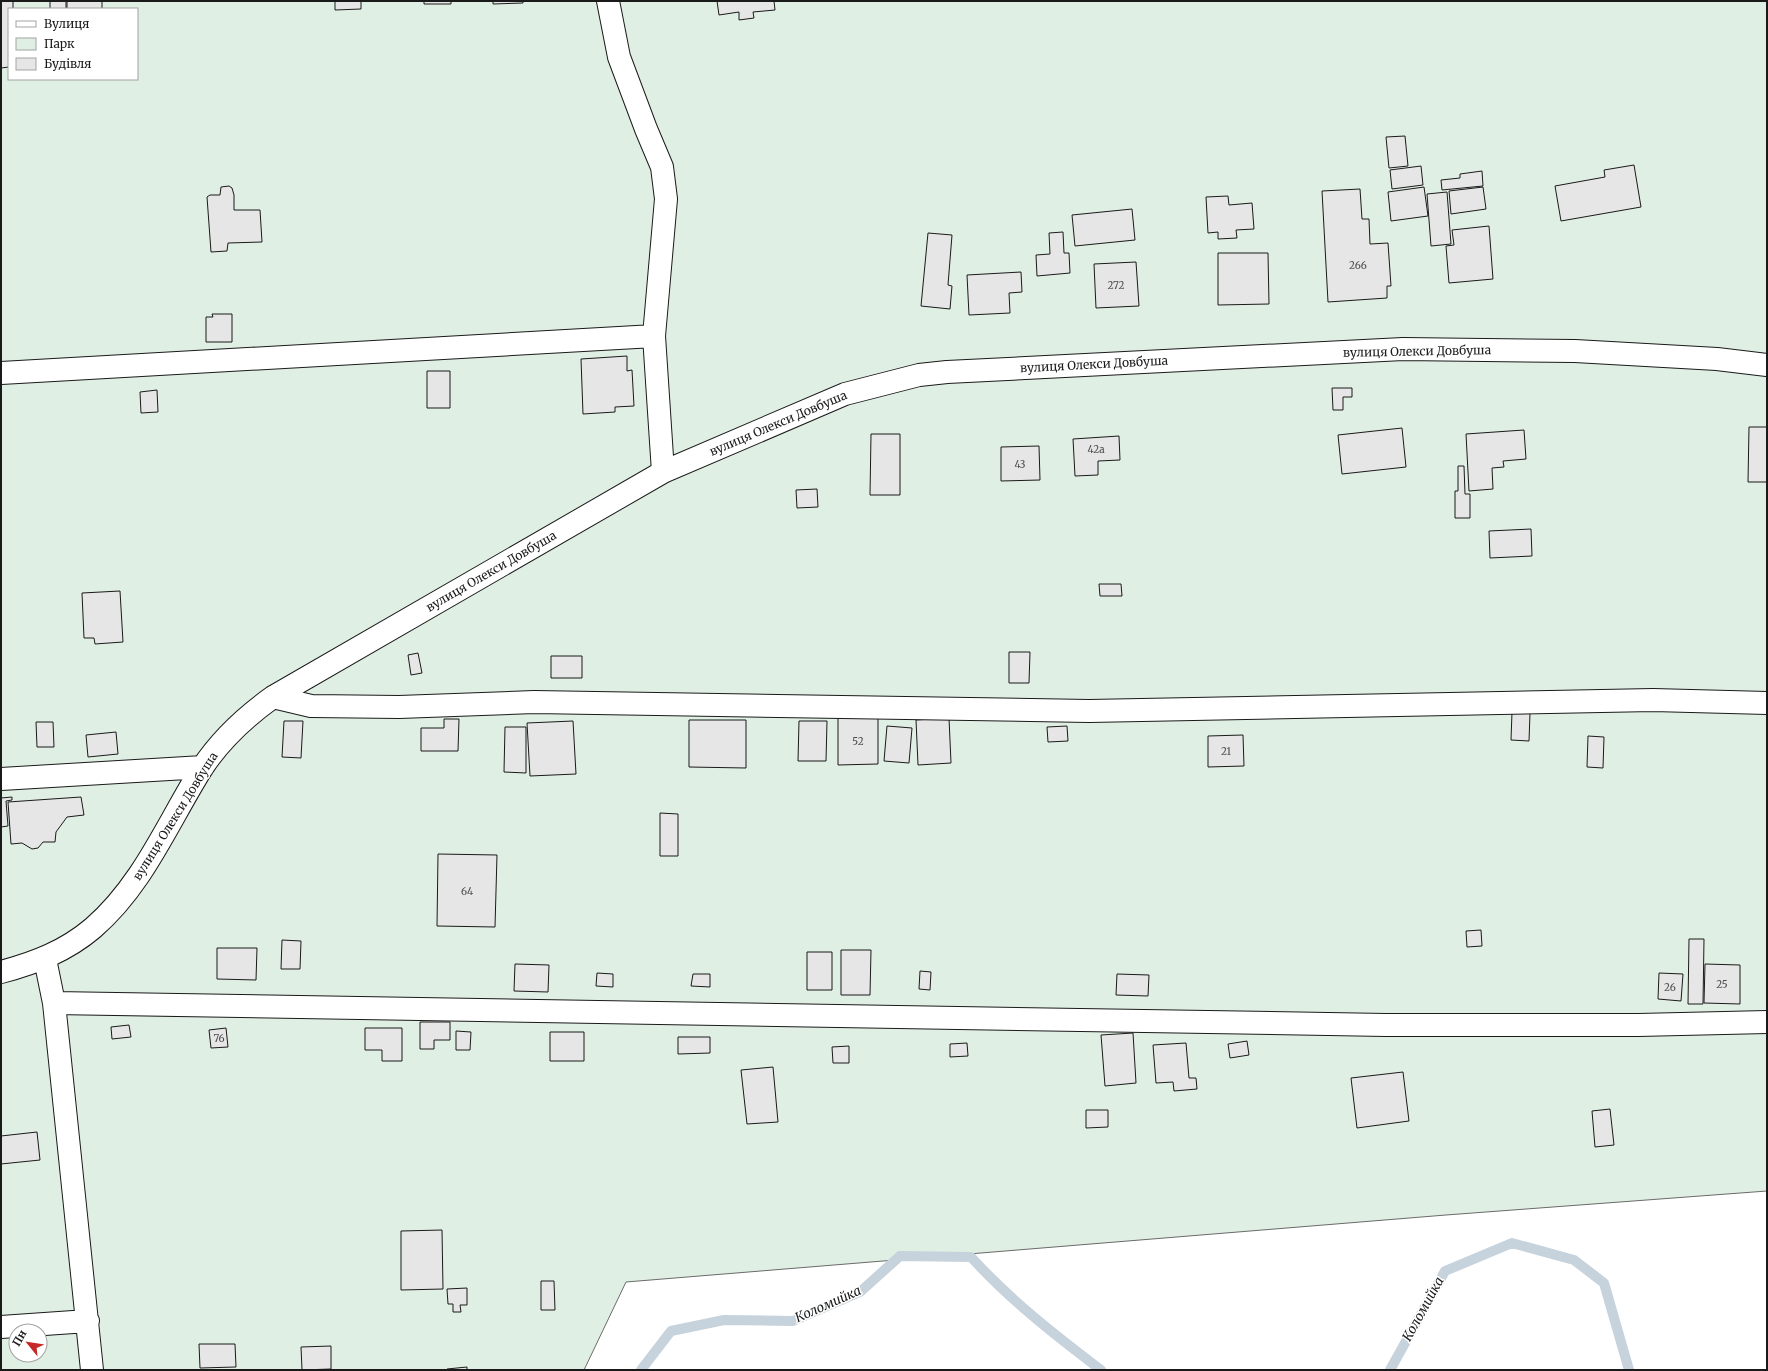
<svg xmlns="http://www.w3.org/2000/svg" width="1768" height="1371" viewBox="0 0 1768 1371" font-family="Merriweather,serif">
<style>
.green{fill:#e0efe3;stroke:#6a6a6a;fill-rule:evenodd}
.lines{fill:none;stroke-linecap:round;stroke-linejoin:round}
.stream{stroke:#c6d2dc;stroke-width:10}
.building{fill:#e6e6e6;stroke:#1a1a1a}
.minor-casing{stroke:#1a1a1a;stroke-width:24}
.minor{stroke:#fff;stroke-width:22}
.labels{text-anchor:middle;dominant-baseline:central;stroke-width:3;stroke-linejoin:round;paint-order:stroke}
.number-label{font-size:10px;fill:#4d4d4d}
.street-label{font-size:12px;fill:#1a1a1a;stroke:#fff}
.water-label{font-size:13px;font-style:italic;fill:#1a1a1a;stroke:#fff}
</style>
<rect width="100%" height="100%" fill="#fff"/>
<path class="green" d="M 1,1 L 1767,1 L 1767,1191 L 1446,1215 L 626,1282 L 584,1370 L 1,1370 ZM 9,9 L 137,9 L 137,79 L 9,79 ZM 16,1331 L 40,1331 L 40,1355 L 16,1355 Z"/>
<g class="lines">
<path class="stream" d="M 641,1370 L 671,1331 L 724,1320 L 793,1321 L 860,1292 L 900,1256 L 971,1257 C 1010,1300 1055,1335 1101,1370
M 1390,1370 L 1445,1271 L 1512,1243 L 1574,1260 L 1604,1283 L 1629,1370"/>
</g>
<path class="building" d="M 1,1 L 13,1 L 13,9 L 9,9 L 9,67 L 1,68 Z
M 50,1 L 66,1 L 66,9 L 50,9 Z
M 67,1 L 102,1 L 102,9 L 67,9 Z
M 335,1 L 361,1 L 361,9 L 335,10 Z
M 424,1 L 451,1 L 451,4 L 424,4 Z
M 493,1 L 523,1 L 523,3 L 493,4 Z
M 717,1 L 774,1 L 775,10 L 753,12 L 754,18 L 739,20 L 739,12 L 719,15 Z
M 1405,136 L 1408,166 L 1389,168 L 1386,137 Z
M 1634,165 L 1641,207 L 1561,221 L 1555,186 L 1605,177 L 1604,170 Z
M 1421,166 L 1423,185 L 1392,189 L 1390,170 Z
M 1482,171 L 1483,186 L 1442,190 L 1441,180 L 1460,178 L 1460,174 Z
M 229,186 L 232,188 L 234,195 L 234,210 L 260,210 L 262,242 L 228,243 L 227,251 L 211,252 L 207,197 L 210,195 L 220,195 L 221,187 Z
M 1424,187 L 1428,216 L 1391,221 L 1388,192 Z
M 1483,187 L 1486,209 L 1451,214 L 1449,191 Z
M 1360,189 L 1362,219 L 1369,219 L 1370,244 L 1388,243 L 1391,286 L 1387,286 L 1387,298 L 1328,302 L 1322,191 Z
M 1447,192 L 1451,244 L 1431,246 L 1427,194 Z
M 1228,196 L 1229,205 L 1252,203 L 1254,229 L 1236,230 L 1237,238 L 1218,239 L 1218,232 L 1208,233 L 1206,197 Z
M 1132,209 L 1135,240 L 1075,246 L 1072,215 Z
M 1489,226 L 1493,279 L 1449,283 L 1446,246 L 1454,245 L 1452,230 Z
M 1063,232 L 1064,253 L 1069,253 L 1070,273 L 1037,276 L 1036,255 L 1050,254 L 1049,233 Z
M 928,233 L 952,235 L 948,285 L 952,286 L 950,309 L 921,306 Z
M 1218,253 L 1268,253 L 1269,304 L 1218,305 Z
M 1136,262 L 1139,306 L 1096,308 L 1094,264 Z
M 1021,272 L 1022,292 L 1009,293 L 1010,313 L 969,315 L 967,275 Z
M 212,314 L 232,314 L 232,342 L 206,342 L 206,317 L 213,317 Z
M 627,356 L 627,371 L 632,370 L 634,406 L 615,407 L 615,412 L 583,414 L 581,359 Z
M 427,371 L 450,371 L 450,408 L 427,408 Z
M 1332,388 L 1352,388 L 1352,397 L 1343,397 L 1343,410 L 1333,410 Z
M 157,390 L 158,412 L 141,413 L 140,392 Z
M 1749,427 L 1767,427 L 1767,482 L 1748,482 Z
M 1402,428 L 1406,467 L 1342,474 L 1338,435 Z
M 1524,430 L 1526,459 L 1503,461 L 1504,467 L 1492,468 L 1493,489 L 1469,491 L 1466,434 Z
M 871,434 L 900,434 L 900,495 L 870,495 Z
M 1119,436 L 1120,460 L 1098,461 L 1098,475 L 1075,476 L 1073,439 Z
M 1039,446 L 1040,480 L 1001,481 L 1001,447 Z
M 1458,466 L 1464,466 L 1465,494 L 1470,494 L 1470,518 L 1455,518 L 1455,491 L 1458,491 Z
M 817,489 L 818,507 L 797,508 L 796,490 Z
M 1531,529 L 1532,556 L 1490,558 L 1489,531 Z
M 1099,584 L 1121,584 L 1122,596 L 1100,596 Z
M 120,591 L 123,642 L 95,644 L 94,638 L 84,638 L 82,593 Z
M 1009,652 L 1030,652 L 1029,683 L 1009,683 Z
M 418,653 L 422,673 L 411,675 L 408,655 Z
M 551,656 L 582,656 L 582,678 L 551,678 Z
M 1512,712 L 1530,713 L 1529,741 L 1511,740 Z
M 878,717 L 878,764 L 838,765 L 838,718 Z
M 949,718 L 951,763 L 918,765 L 916,720 Z
M 444,719 L 459,719 L 458,751 L 421,751 L 421,728 L 444,728 Z
M 689,720 L 746,720 L 746,768 L 689,767 Z
M 284,721 L 303,721 L 301,758 L 282,757 Z
M 573,721 L 576,774 L 530,776 L 527,723 Z
M 799,721 L 827,721 L 826,761 L 798,761 Z
M 36,722 L 53,722 L 54,747 L 37,747 Z
M 887,726 L 912,728 L 909,763 L 884,761 Z
M 1067,726 L 1068,741 L 1048,742 L 1047,727 Z
M 505,727 L 526,727 L 526,773 L 504,772 Z
M 116,732 L 118,754 L 88,757 L 86,735 Z
M 1243,735 L 1244,766 L 1208,767 L 1208,736 Z
M 1588,736 L 1604,737 L 1603,768 L 1587,767 Z
M 12,797 L 12,800 L 6,801 L 8,826 L 1,827 L 1,798 Z
M 81,797 L 84,815 L 67,817 L 56,832 L 55,842 L 43,842 L 38,848 L 32,849 L 22,843 L 11,844 L 8,802 Z
M 660,813 L 678,814 L 678,856 L 660,856 Z
M 438,854 L 497,855 L 495,927 L 437,926 Z
M 1481,930 L 1482,946 L 1467,947 L 1466,931 Z
M 1689,939 L 1704,939 L 1703,1004 L 1688,1004 Z
M 282,940 L 301,941 L 300,969 L 281,969 Z
M 217,948 L 257,948 L 256,980 L 217,979 Z
M 841,950 L 871,950 L 870,995 L 841,995 Z
M 807,952 L 832,952 L 832,990 L 807,990 Z
M 515,964 L 549,965 L 548,992 L 514,991 Z
M 1705,964 L 1740,965 L 1740,1004 L 1704,1003 Z
M 920,971 L 931,972 L 930,990 L 919,989 Z
M 597,973 L 613,974 L 613,987 L 596,986 Z
M 1659,973 L 1683,974 L 1681,1001 L 1658,999 Z
M 693,974 L 710,974 L 710,987 L 691,986 Z
M 1117,974 L 1149,975 L 1148,996 L 1116,995 Z
M 420,1022 L 450,1022 L 450,1040 L 434,1040 L 434,1049 L 420,1049 Z
M 129,1025 L 131,1037 L 112,1039 L 111,1027 Z
M 226,1028 L 228,1047 L 211,1048 L 209,1030 Z
M 365,1028 L 402,1028 L 402,1061 L 382,1061 L 382,1050 L 365,1050 Z
M 456,1031 L 471,1032 L 470,1050 L 456,1050 Z
M 550,1032 L 584,1032 L 584,1061 L 550,1061 Z
M 1133,1033 L 1136,1083 L 1105,1086 L 1101,1035 Z
M 678,1037 L 710,1037 L 710,1053 L 678,1054 Z
M 1247,1041 L 1249,1055 L 1230,1058 L 1228,1044 Z
M 967,1043 L 968,1056 L 950,1057 L 950,1044 Z
M 1186,1043 L 1189,1078 L 1196,1078 L 1197,1089 L 1174,1091 L 1173,1082 L 1156,1083 L 1153,1045 Z
M 849,1046 L 849,1063 L 833,1063 L 832,1047 Z
M 773,1067 L 778,1122 L 747,1124 L 741,1070 Z
M 1403,1072 L 1409,1121 L 1357,1128 L 1351,1078 Z
M 1610,1109 L 1614,1145 L 1595,1147 L 1592,1111 Z
M 1086,1110 L 1108,1110 L 1108,1127 L 1086,1128 Z
M 37,1132 L 40,1160 L 1,1164 L 1,1136 Z
M 442,1230 L 443,1289 L 401,1290 L 401,1231 Z
M 541,1281 L 554,1281 L 555,1310 L 541,1310 Z
M 467,1288 L 467,1305 L 460,1305 L 461,1312 L 453,1312 L 453,1304 L 448,1304 L 447,1289 Z
M 199,1344 L 235,1344 L 236,1367 L 200,1368 Z
M 331,1346 L 331,1369 L 302,1370 L 301,1347 Z
M 467,1367 L 467,1370 L 447,1370 L 447,1369 Z"/>
<g class="lines">
<defs>
<path id="minor" d="M 608,1 L 619,57 L 646,129 L 662,167 L 666,199 L 654,336 L 663,472
M 1,373 L 654,336
M 273,697 L 311,706 L 399,707 L 534,702 L 1089,711 L 1653,700 L 1767,703
M 1,779 L 203,767
M 45,959 L 54,1003 L 92,1370
M 1,972 C 35,963 66,951 93,928 C 143,885 168,822 202,768 C 221,739 245,717 273,697 L 663,472 L 845,394 L 919,375 L 947,372 L 1403,349 L 1575,351 L 1717,359 L 1767,365
M 54,1003 L 1386,1025 L 1638,1025 L 1767,1022
M 1,1327 L 88,1321"/>
</defs>
<use href="#minor" class="minor-casing"/>
<use href="#minor" class="minor"/>
</g>
<g class="labels">
<g class="number-label">
<text x="1358" y="265">266</text>
<text x="1116" y="285">272</text>
<text x="1096" y="449">42а</text>
<text x="1020" y="464">43</text>
<text x="858" y="741">52</text>
<text x="1226" y="751">21</text>
<text x="467" y="891">64</text>
<text x="1722" y="984">25</text>
<text x="1670" y="987">26</text>
<text x="219" y="1038">76</text>
</g>
<g class="street-label">
<text transform="translate(1417 351) rotate(-1)">вулиця Олекси Довбуша</text>
<text transform="translate(1094 364) rotate(-3)">вулиця Олекси Довбуша</text>
<text transform="translate(778 423) rotate(-23)">вулиця Олекси Довбуша</text>
<text transform="translate(491 571) rotate(-30)">вулиця Олекси Довбуша</text>
<text transform="translate(175 816) rotate(-58)">вулиця Олекси Довбуша</text>
</g>
<g class="water-label">
<text transform="translate(828 1304) rotate(-24)">Коломийка</text>
<text transform="translate(1423 1309) rotate(-61)">Коломийка</text>
</g>
</g>
<rect width="1768" height="1371" fill="none" stroke="#1a1a1a" stroke-width="4"/>
<rect x="8" y="8" width="130" height="72" fill="#ffffff" stroke="#a3a3a3"/>
<rect x="16" y="21" width="20" height="6" fill="#ffffff" stroke="#a3a3a3"/>
<text x="44" y="28" font-size="12" fill="#1a1a1a">Вулиця</text>
<rect x="16" y="38" width="20" height="12" fill="#e0efe3" stroke="#a3a3a3"/>
<text x="44" y="48" font-size="12" fill="#1a1a1a">Парк</text>
<rect x="16" y="58" width="20" height="12" fill="#e6e6e6" stroke="#a3a3a3"/>
<text x="44" y="68" font-size="12" fill="#1a1a1a">Будівля</text>
<g transform="translate(28 1343) rotate(300)"><circle r="19" fill="#ffffff" stroke="#a3a3a3"/>
<path d="M0-3L7 15L0 10L-7 15Z" fill="#c62828"/>
<text y="-6" font-size="11" font-weight="bold" text-anchor="middle" fill="#1a1a1a">Пн</text>
</g>
</svg>
